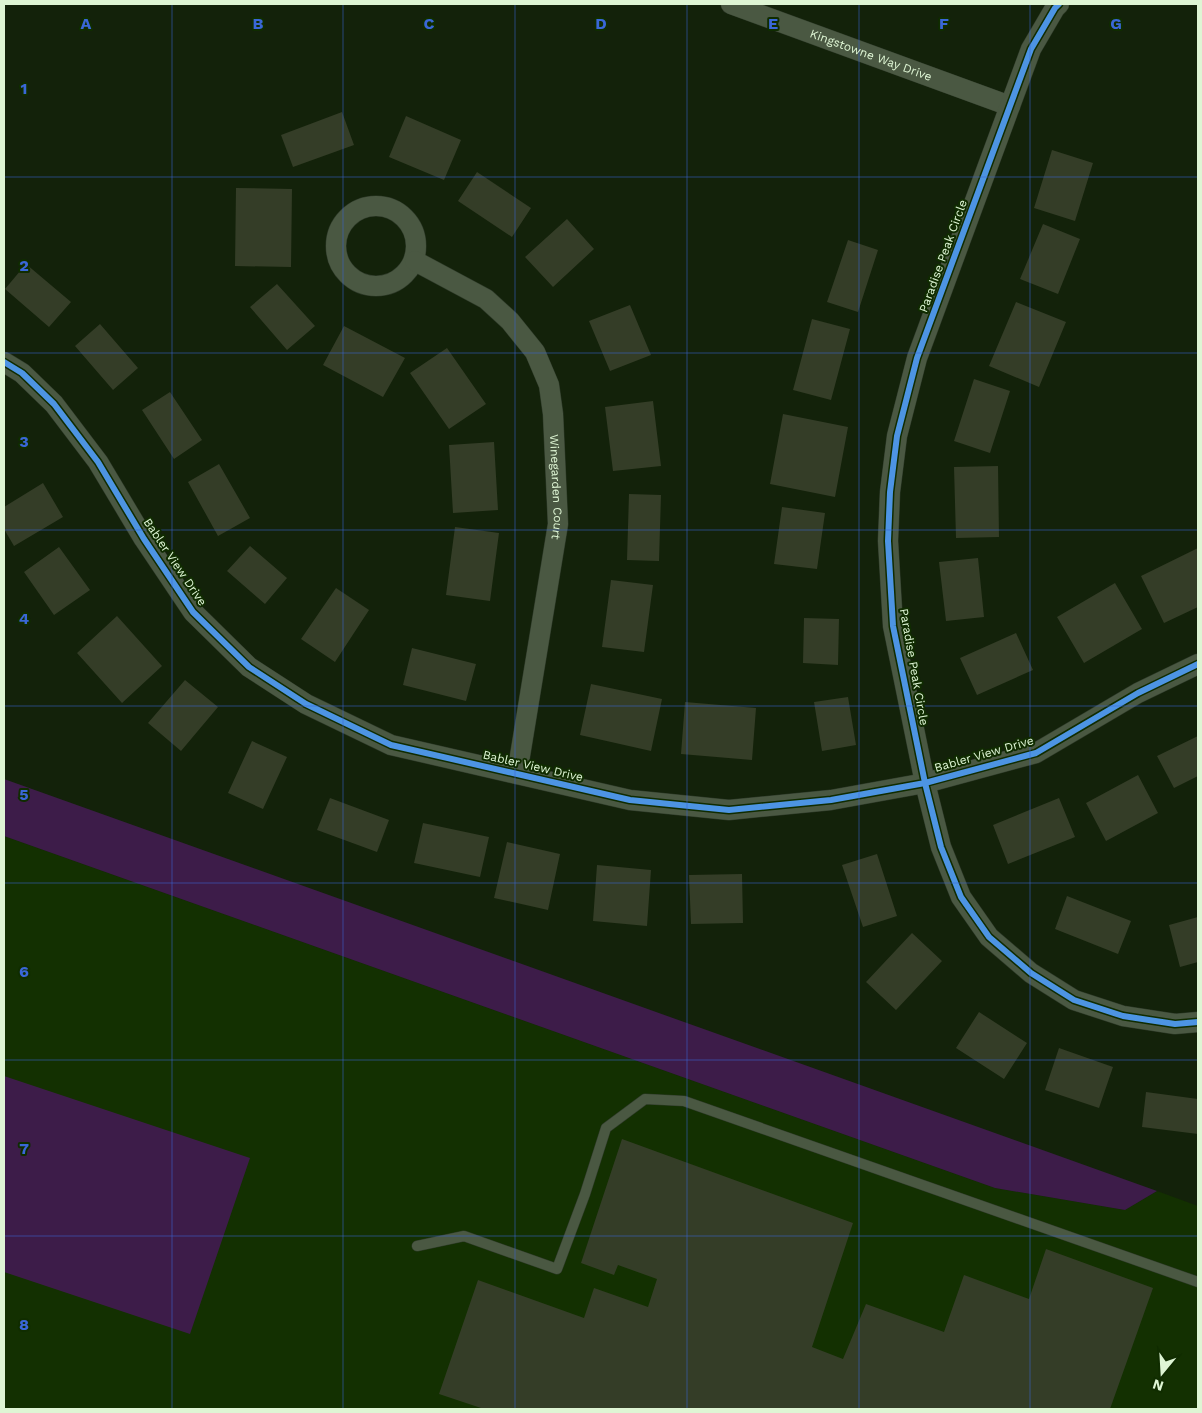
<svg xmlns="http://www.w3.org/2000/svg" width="1202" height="1413" viewBox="0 0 1202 1413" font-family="'Work Sans',sans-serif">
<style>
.built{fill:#133001}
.green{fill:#3d1c49}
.building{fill:#343d27}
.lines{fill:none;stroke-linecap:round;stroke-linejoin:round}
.lane-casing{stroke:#2e3a29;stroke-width:11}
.street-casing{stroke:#2e3a29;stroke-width:21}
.lane{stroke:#4a5842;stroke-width:10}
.street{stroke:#4a5842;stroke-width:20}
.cycleway-casing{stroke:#102c00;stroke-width:9}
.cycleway{stroke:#4d94e3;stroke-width:6}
.grid{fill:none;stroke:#3a67d7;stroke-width:1;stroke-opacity:0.55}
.labels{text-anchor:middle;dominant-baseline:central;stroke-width:4;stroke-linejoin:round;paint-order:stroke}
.street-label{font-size:12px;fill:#def5d4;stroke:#102c00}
.grid-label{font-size:16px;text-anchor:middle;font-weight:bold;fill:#3a67d7;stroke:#102c00;stroke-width:4;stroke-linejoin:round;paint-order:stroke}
</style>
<rect width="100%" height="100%" fill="#13220a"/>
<path class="built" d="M 4,836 L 995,1188 L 1125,1210 L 1157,1191 L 1198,1206 L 1198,1409 L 4,1409 Z"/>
<path class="green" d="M 4,779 L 1157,1191 L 1125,1210 L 995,1188 L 4,836 Z
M 4,1076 L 250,1158 L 190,1334 L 4,1272 Z"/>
<path class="building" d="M 342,112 L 354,145 L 293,167 L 281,135 Z
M 406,116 L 461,140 L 444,180 L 389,157 Z
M 1052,150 L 1093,163 L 1075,221 L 1034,208 Z
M 477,172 L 531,208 L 512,237 L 458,201 Z
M 236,188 L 292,189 L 291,267 L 235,266 Z
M 567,219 L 594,249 L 553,287 L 525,257 Z
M 1043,224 L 1080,239 L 1058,294 L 1020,279 Z
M 848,240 L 878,250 L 858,312 L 827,302 Z
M 26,264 L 71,302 L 49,327 L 5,289 Z
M 277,284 L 315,326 L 287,350 L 250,307 Z
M 1016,302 L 1066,322 L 1039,387 L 989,366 Z
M 630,305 L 651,355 L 610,371 L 589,321 Z
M 812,319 L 850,329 L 831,400 L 793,390 Z
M 100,324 L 138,368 L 113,390 L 75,346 Z
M 344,326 L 405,358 L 383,397 L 323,365 Z
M 447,348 L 486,404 L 449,429 L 410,373 Z
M 974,379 L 1010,391 L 990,453 L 954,441 Z
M 170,392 L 202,440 L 174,459 L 142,410 Z
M 653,401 L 661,466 L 613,471 L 605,407 Z
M 783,414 L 848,427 L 835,497 L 770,484 Z
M 494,442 L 498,510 L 453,513 L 449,445 Z
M 219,464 L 250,518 L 218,536 L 188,482 Z
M 998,466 L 999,537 L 956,538 L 954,467 Z
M 43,483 L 63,517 L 14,546 L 4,529 L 4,507 Z
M 629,494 L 661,495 L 659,561 L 627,560 Z
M 782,507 L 825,513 L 817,569 L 774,564 Z
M 455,527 L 499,533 L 490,601 L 446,595 Z
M 250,546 L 287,578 L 265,604 L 227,571 Z
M 59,547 L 90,590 L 54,615 L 24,572 Z
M 1198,548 L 1198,607 L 1164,623 L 1141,576 Z
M 978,558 L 984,617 L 946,621 L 939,562 Z
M 611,580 L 653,585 L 644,652 L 602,647 Z
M 1115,583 L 1142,629 L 1084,663 L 1057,617 Z
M 336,588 L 369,610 L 335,662 L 301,639 Z
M 117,616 L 162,666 L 122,703 L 77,653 Z
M 804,618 L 839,619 L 838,665 L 803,663 Z
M 1016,633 L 1033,670 L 977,695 L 960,658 Z
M 412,648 L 476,664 L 466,701 L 403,685 Z
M 185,680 L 218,707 L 181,751 L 148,723 Z
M 591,684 L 662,699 L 651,751 L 580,735 Z
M 848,697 L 856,745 L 822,751 L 814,702 Z
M 685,702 L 756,708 L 752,760 L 681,754 Z
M 1198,736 L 1198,776 L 1174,788 L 1157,756 Z
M 252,741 L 287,757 L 263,809 L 228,793 Z
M 1138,775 L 1158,813 L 1106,841 L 1086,803 Z
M 330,798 L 389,820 L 377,852 L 317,830 Z
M 1059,798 L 1075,837 L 1008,864 L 993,825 Z
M 423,823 L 489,837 L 480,877 L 414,863 Z
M 507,842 L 560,854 L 548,910 L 494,898 Z
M 877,854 L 897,916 L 863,927 L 842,865 Z
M 597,865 L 651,870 L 647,926 L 593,921 Z
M 742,874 L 743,923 L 691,924 L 689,875 Z
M 1067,896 L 1131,921 L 1118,954 L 1055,929 Z
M 1198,917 L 1198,962 L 1180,967 L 1169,925 Z
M 912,933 L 942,961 L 896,1010 L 866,982 Z
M 979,1012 L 1027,1043 L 1004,1079 L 956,1048 Z
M 1059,1048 L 1113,1067 L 1099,1108 L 1045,1090 Z
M 1146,1092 L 1198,1099 L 1198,1134 L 1142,1127 Z
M 622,1139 L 853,1223 L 812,1347 L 843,1359 L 866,1304 L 944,1332 L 964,1275 L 1029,1299 L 1046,1249 L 1153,1288 L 1110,1409 L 484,1409 L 439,1394 L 478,1280 L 584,1318 L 594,1288 L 648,1307 L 657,1279 L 618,1265 L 614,1275 L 581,1263 Z"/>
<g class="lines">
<defs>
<path id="lane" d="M 417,1246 L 464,1236 L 557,1269 L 585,1194 L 606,1128 L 645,1099 L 684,1101 L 1198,1282"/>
<g id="street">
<path id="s1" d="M 731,4 L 1010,106"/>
<path d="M 1059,4 L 1055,8 L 1031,49 L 917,358 L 897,436 L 890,492 L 888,541 L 893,626 L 925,783 L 941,847 L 961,897 L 989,937 L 1031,973 L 1074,1000 L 1123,1016 L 1175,1024 L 1198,1022"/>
<circle cx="376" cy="246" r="40"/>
<path id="s2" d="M 415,261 L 486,299 L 510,321 L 535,352 L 549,385 L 553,414 L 558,524 L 517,774"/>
<path d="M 4,362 L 22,373 L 54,404 L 98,462 L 144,539 L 193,612 L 249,667 L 306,704 L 391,745 L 630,800 L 729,810 L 831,800 L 925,783 L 1036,753 L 1138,693 L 1198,664"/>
</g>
</defs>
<use href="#lane" class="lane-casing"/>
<use href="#street" class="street-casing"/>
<use href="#lane" class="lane"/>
<use href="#street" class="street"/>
<defs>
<path id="cycleway" d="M 1059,4 L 1055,8 L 1031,49 L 917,358 L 897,436 L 890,492 L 888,541 L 893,626 L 925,783 L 941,847 L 961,897 L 989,937 L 1031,973 L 1074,1000 L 1123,1016 L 1175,1024 L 1198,1022
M 4,362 L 22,373 L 54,404 L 98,462 L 144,539 L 193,612 L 249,667 L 306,704 L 391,745 L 630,800 L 729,810 L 831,800 L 925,783 L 1036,753 L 1138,693 L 1198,664"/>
</defs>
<use href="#cycleway" class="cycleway-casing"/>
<use href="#cycleway" class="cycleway"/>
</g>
<path class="grid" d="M 172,4 L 172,1409M 343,4 L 343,1409M 515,4 L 515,1409M 687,4 L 687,1409M 859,4 L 859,1409M 1030,4 L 1030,1409M 4,177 L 1198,177M 4,353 L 1198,353M 4,530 L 1198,530M 4,706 L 1198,706M 4,883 L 1198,883M 4,1060 L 1198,1060M 4,1236 L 1198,1236"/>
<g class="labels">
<g class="street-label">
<text stroke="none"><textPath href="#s1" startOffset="149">Kingstowne Way Drive</textPath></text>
<text transform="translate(943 256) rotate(-70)">Paradise Peak Circle</text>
<text stroke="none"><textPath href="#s2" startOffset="291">Winegarden Court</textPath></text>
<text transform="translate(175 562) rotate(56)">Babler View Drive</text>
<text transform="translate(914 667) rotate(80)">Paradise Peak Circle</text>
<text transform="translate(984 754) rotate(-16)">Babler View Drive</text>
<text transform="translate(533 766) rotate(13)">Babler View Drive</text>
</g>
</g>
<g class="grid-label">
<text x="86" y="29">A</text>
<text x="258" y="29">B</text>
<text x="429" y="29">C</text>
<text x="601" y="29">D</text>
<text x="773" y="29">E</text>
<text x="944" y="29">F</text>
<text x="1116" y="29">G</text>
<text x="24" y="94">1</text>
<text x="24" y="271">2</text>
<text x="24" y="447">3</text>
<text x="24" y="624">4</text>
<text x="24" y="800">5</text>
<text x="24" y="977">6</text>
<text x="24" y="1154">7</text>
<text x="24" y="1330">8</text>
</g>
<rect width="1202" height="1413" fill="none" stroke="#def5d4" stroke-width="10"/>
<g transform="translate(1162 1373) rotate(198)" stroke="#102c00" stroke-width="4" paint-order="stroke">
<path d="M0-4L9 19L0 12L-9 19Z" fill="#def5d4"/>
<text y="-8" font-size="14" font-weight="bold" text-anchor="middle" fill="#def5d4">N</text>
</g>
</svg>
